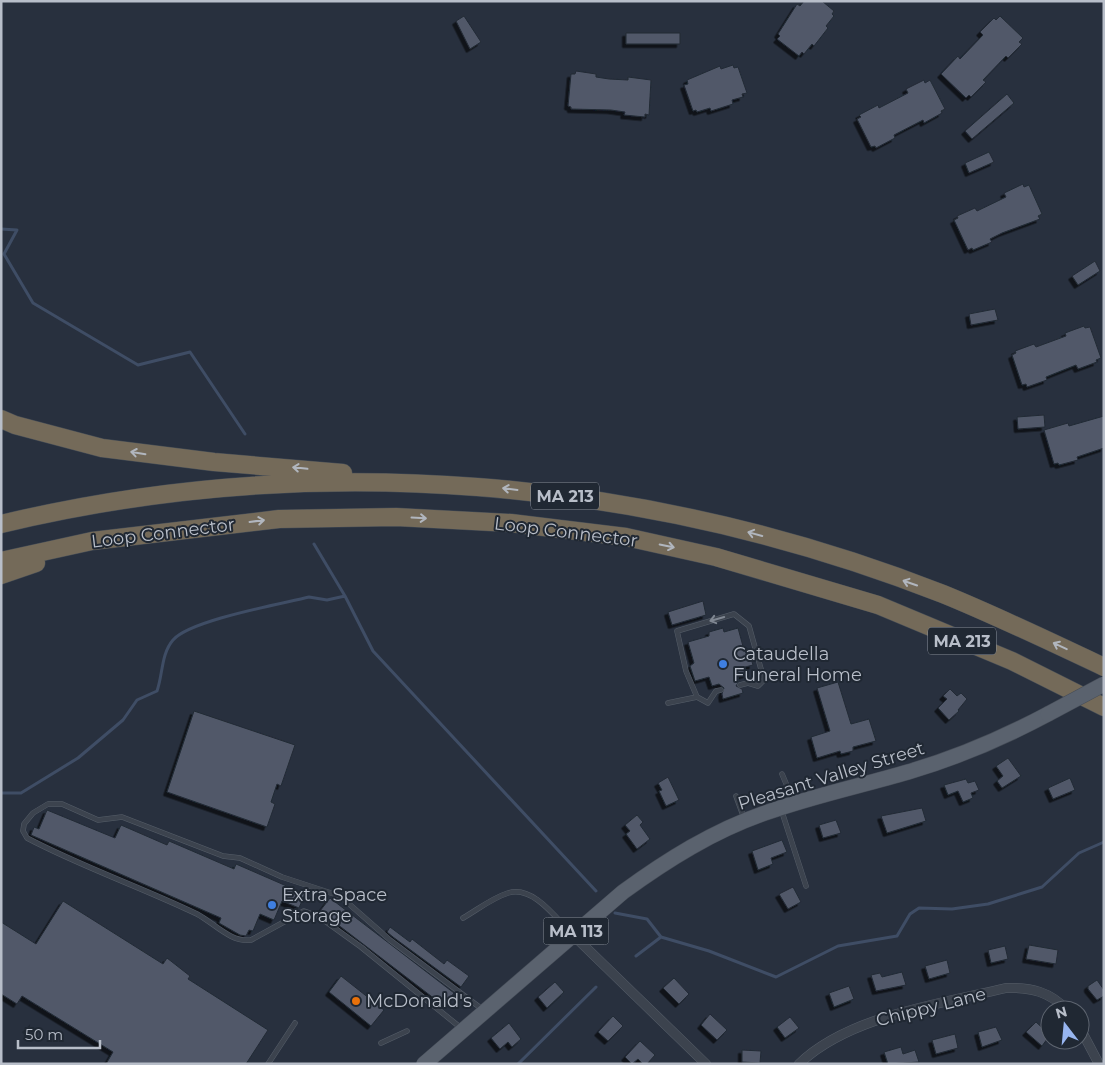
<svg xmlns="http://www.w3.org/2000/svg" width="1105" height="1065" viewBox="0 0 1105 1065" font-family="Montserrat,sans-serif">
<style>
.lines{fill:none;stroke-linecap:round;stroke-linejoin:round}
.stream{stroke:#3f4d65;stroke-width:3}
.building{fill:#515969;stroke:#222a35;filter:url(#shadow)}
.lane-casing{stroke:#565e69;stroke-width:5.5}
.street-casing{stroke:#565e69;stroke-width:10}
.primary-casing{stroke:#454c57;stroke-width:16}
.highway-casing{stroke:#434b56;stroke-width:19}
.lane{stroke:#3c434e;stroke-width:4.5}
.street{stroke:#3c434e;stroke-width:9}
.primary{stroke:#5a626e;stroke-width:15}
.highway{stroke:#746a59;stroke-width:18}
.primary-bridge-casing{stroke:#454c57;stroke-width:16;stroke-linecap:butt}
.primary-bridge{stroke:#5a626e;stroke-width:15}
.oneway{stroke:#b1b6be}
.oneway2{stroke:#808792}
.shop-dot{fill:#3f7fe0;stroke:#202833;stroke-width:2}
.food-dot{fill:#e8710a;stroke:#202833;stroke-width:2}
.labels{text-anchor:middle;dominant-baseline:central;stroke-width:4;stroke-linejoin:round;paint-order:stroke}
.shield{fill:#202833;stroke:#8a919c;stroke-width:1}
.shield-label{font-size:16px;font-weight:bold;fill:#b8bec9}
.street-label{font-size:18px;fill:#b8bec9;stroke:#202833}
.poi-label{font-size:18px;fill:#b8bec9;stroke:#202833;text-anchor:start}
</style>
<defs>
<filter id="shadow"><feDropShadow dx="-3.5" dy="3.5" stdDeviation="0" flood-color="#0009"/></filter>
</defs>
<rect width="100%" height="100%" fill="#28303e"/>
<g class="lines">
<path class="stream" d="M 1,229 L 17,230 L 4,254 L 33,303 L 138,365 L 190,352 L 245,434
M 314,544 L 345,596 L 373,651 L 596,891
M 1,793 L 21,793 L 78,758 L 123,720 L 137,700 L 157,691 C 163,674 161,654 173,640 C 190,620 281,604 309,597 L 327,600 L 345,596
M 615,913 L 647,919 L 661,937
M 636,956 L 661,937 L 709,951 L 776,977 L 838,946 L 897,936 L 910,914 L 919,908 L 952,909 L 988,904 L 1042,887 L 1079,853 L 1104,842
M 518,1064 L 596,987"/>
</g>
<path class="building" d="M 804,1 L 822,1 L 834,11 L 832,14 L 834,16 L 826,26 L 828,28 L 814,46 L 812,44 L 804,54 L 802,52 L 799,56 L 777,39 L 780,36 L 778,34 L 797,4 L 800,6 Z
M 464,16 L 481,42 L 470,49 L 456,21 Z
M 1000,16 L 1023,38 L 1019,42 L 1022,44 L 1008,58 L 1006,56 L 983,80 L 986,82 L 971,97 L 969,95 L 966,98 L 941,74 L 958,56 L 960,59 L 983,35 L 980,32 L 994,18 L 996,20 Z
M 626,33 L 680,33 L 680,44 L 626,44 Z
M 733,65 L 734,68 L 738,67 L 747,93 L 742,94 L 743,97 L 732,100 L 733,104 L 711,111 L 710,108 L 697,112 L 696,110 L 693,111 L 684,85 L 688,84 L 687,80 L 720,66 L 721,69 Z
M 576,71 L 596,74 L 596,77 L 609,79 L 628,80 L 628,77 L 651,80 L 649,115 L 645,114 L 645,117 L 624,115 L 625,112 L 611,110 L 571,109 L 571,107 L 568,106 L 571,74 L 575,74 Z
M 924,80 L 925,83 L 930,80 L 945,109 L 941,111 L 942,113 L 924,123 L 923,120 L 894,135 L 895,138 L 876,148 L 875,146 L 871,147 L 857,119 L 861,117 L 859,115 L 878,105 L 879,108 L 908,93 L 906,89 Z
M 1007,94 L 1014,103 L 972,139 L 965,131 Z
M 989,152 L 994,162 L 969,173 L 965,163 Z
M 1023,184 L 1024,187 L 1029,185 L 1042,214 L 1038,216 L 1040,219 L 1002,233 L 990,239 L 992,242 L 973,250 L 972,248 L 968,250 L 954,220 L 958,218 L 957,216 L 975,208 L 977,211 L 1006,197 L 1004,193 Z
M 1095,261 L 1100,271 L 1078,285 L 1072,276 Z
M 995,309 L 998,320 L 971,325 L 969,314 Z
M 1084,326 L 1085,328 L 1090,327 L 1101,358 L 1096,360 L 1097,362 L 1078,369 L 1076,365 L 1046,377 L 1047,380 L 1027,387 L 1026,384 L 1022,385 L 1012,355 L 1016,353 L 1015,351 L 1034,344 L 1036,347 L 1066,336 L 1065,333 Z
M 1044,415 L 1045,427 L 1018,429 L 1017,417 Z
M 1104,416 L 1104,448 L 1077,457 L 1078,460 L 1059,465 L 1058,463 L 1054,464 L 1044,430 L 1068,423 L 1069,426 Z
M 703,601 L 706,615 L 672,625 L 668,612 Z
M 723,628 L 724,632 L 738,628 L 744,650 L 748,649 L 753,665 L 745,667 L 747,674 L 738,677 L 739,681 L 736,686 L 742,689 L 743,693 L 723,699 L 722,694 L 724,688 L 719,684 L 712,686 L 709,677 L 695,681 L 690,666 L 694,663 L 688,642 L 709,636 L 709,632 Z
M 838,682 L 851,724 L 869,719 L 876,741 L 853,747 L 853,751 L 841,754 L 840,751 L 817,758 L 811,737 L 830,731 L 817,688 Z
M 950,689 L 957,696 L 961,693 L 967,699 L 958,710 L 959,711 L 949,720 L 938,708 L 947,699 L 943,696 Z
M 194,711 L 295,745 L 281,786 L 277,784 L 271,802 L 275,804 L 267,827 L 167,792 Z
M 1008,758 L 1021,776 L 1002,788 L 997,781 L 1003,776 L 996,766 Z
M 668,777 L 679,800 L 666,806 L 659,791 L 662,790 L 658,783 Z
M 1070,778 L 1075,790 L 1053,799 L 1048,788 Z
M 966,779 L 968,783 L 975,781 L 979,790 L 971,793 L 973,798 L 963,802 L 958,791 L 948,795 L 944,785 Z
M 922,808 L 926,821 L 887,833 L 881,816 Z
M 47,810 L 115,838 L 121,825 L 167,845 L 169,841 L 234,869 L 236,864 L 305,894 L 299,908 L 282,901 L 274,920 L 260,914 L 253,931 L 249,930 L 246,936 L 240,935 L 219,923 L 221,918 L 31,835 L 34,827 L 39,829 Z
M 637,815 L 643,822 L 640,825 L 650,839 L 637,849 L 626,834 L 630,831 L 625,825 Z
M 836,820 L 841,833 L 823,838 L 819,825 Z
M 782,840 L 787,852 L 771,858 L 773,864 L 758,870 L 752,851 Z
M 793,887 L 801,902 L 788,909 L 779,894 Z
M 330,898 L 454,993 L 444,1006 L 320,911 Z
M 63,901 L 163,964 L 167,958 L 190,976 L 188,979 L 268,1030 L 246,1064 L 106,1064 L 113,1052 L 22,996 L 17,1004 L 1,994 L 1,922 L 36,944 Z
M 390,927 L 410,942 L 412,939 L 444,964 L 447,960 L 469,976 L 461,987 L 393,937 L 387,932 Z
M 1029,945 L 1058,950 L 1056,964 L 1026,959 Z
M 1005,946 L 1008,959 L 991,963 L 988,950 Z
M 947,960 L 950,973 L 929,979 L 925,966 Z
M 902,972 L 906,985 L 876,991 L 871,975 L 880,973 L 882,977 Z
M 341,976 L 384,1010 L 371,1026 L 329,992 Z
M 674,978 L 689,994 L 679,1004 L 663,988 Z
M 1097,980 L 1104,990 L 1104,996 L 1097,1000 L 1088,989 L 1088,986 Z
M 555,982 L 564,992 L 547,1008 L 538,997 Z
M 849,986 L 854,999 L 834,1007 L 829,993 Z
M 710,1014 L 727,1030 L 717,1040 L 701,1025 Z
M 613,1016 L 623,1026 L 608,1041 L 598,1032 Z
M 790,1017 L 799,1028 L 785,1038 L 777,1027 Z
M 1036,1022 L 1050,1035 L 1042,1046 L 1026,1032 Z
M 509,1023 L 521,1039 L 512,1047 L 508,1042 L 500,1049 L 491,1038 Z
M 996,1027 L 1002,1040 L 982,1047 L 978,1032 Z
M 955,1034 L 958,1048 L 936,1054 L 932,1040 Z
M 640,1041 L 655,1055 L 647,1064 L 643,1064 L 638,1059 L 632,1064 L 625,1057 Z
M 901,1047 L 903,1054 L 915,1050 L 919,1062 L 888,1064 L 884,1052 Z
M 742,1050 L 761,1051 L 760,1063 L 742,1062 Z"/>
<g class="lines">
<defs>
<path id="lane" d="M 697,697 L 708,703 L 716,691 L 721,690
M 668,703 L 697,697 L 686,671 L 677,631 L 734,614 L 749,626 L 764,680 L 758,686 L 748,683 L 740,685
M 782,774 L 793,800
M 736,796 L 744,818
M 781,809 L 806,886
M 463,918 C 477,910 492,898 508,893 C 533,885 556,918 571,933
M 461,1028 L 361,947 L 318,916 L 304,911 L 251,940 C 231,943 214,923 197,914 C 141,887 82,867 27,838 L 23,831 L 24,824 L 33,813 L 48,804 L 62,804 L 98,820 L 122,817 L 223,856 L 240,858 L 282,877 L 340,896 L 390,940 L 482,1009
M 381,1043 L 407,1031
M 268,1064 L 295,1023"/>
<path id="street" d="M 572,934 L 706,1064
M 1080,1028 L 1099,1064
M 799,1064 C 848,1016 940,1004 1006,988 C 1031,987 1050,992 1067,1010"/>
<path id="primary" d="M 424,1064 L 623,892 C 667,860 713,831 765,813 C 812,796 860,786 908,772 C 956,758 1003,738 1048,714"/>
<path id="highway" d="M 1,419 L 15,425 L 102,448 L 214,462 L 343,473
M 1,524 C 313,449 645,477 943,594 C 997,616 1051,642 1104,667
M 1,561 L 92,541 L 279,519 L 396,517 L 511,523 L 626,537 L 716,557 L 878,605 L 1012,661 L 1104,707
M 1,575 L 36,563"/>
</defs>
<use href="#lane" class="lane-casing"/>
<use href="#street" class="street-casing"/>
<use href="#primary" class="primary-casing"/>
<use href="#highway" class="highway-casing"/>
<use href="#lane" class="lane"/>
<use href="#street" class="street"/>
<use href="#primary" class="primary"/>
<use href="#highway" class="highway"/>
<defs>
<path id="primary-bridge" d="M 1048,714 L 1104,684"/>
</defs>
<use href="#primary-bridge" class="primary-bridge-casing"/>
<use href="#primary-bridge" class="primary-bridge"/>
</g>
<defs><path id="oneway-shaft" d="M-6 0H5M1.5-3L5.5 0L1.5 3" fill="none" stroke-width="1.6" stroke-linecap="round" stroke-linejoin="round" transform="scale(1.25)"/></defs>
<g class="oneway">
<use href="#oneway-shaft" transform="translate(138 453) rotate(-171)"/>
<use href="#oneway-shaft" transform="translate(300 468) rotate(-174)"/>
<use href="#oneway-shaft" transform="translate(510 489) rotate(-173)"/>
<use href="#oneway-shaft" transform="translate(419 518) rotate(3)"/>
<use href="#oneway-shaft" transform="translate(257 521) rotate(-7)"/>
<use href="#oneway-shaft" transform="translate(755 534) rotate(-165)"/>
<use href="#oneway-shaft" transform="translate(667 546) rotate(12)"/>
<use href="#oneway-shaft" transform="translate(910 583) rotate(-161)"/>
<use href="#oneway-shaft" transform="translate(1060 646) rotate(-155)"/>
</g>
<use class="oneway2" href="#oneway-shaft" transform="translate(717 619) rotate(164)"/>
<g class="shop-dot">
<circle cx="723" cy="664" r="5"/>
<circle cx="272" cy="905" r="5"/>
</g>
<circle class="food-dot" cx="356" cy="1001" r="5"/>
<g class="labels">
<g class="shield">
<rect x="531" y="482.5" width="68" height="27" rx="4"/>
<rect x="928" y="627.5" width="68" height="27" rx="4"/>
<rect x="543.5" y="917.5" width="65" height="27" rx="4"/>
</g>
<g class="shield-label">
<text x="565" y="496">MA 213</text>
<text x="962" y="641">MA 213</text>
<text x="576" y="931">MA 113</text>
</g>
<g class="street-label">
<text transform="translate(566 532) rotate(7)">Loop Connector</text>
<text transform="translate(163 533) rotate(-7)">Loop Connector</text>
<text transform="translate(831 776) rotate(-17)">Pleasant Valley Street</text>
<text transform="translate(931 1007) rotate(-14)">Chippy Lane</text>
</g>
<g class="poi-label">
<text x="733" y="654">Cataudella<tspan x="733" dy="21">Funeral Home</tspan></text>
<text x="282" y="895">Extra Space<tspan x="282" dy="21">Storage</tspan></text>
<text x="366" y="1001">McDonald's</text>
</g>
</g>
<rect width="1105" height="1065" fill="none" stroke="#b8bec9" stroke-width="5"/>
<g transform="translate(1065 1025) rotate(344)"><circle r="24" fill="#202833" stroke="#5d646f"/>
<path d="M0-4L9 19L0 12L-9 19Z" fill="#97b5ef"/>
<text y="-8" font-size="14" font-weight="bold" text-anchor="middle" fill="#b8bec9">N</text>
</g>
<path d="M18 1040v8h82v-8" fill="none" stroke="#b8bec9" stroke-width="2.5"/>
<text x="25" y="1040" font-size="15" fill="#b8bec9" stroke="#202833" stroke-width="4" paint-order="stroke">50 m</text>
</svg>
